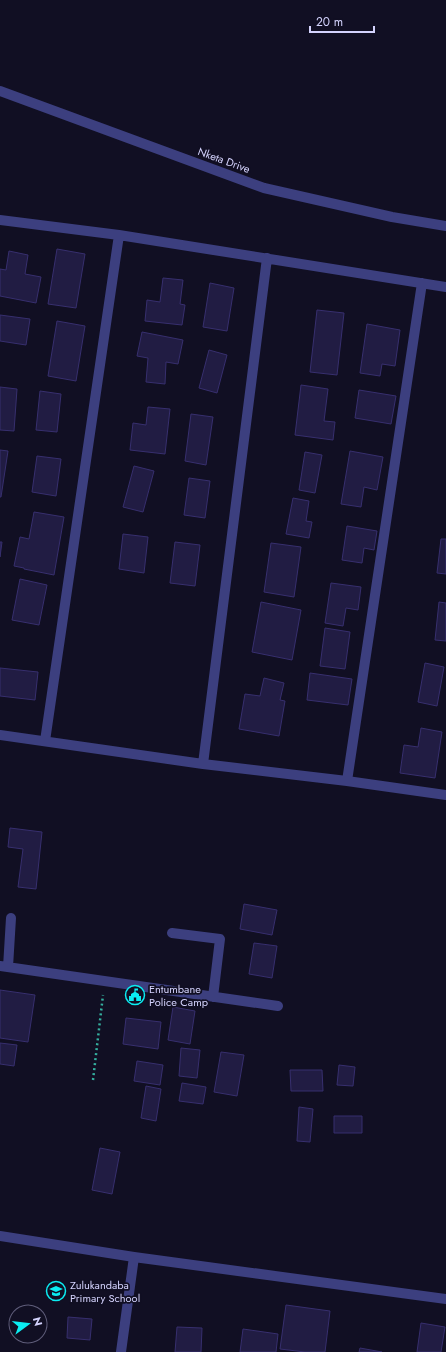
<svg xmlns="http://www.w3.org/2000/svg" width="446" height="1352" viewBox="0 0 446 1352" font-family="Jost,sans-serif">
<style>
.building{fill:#211c43;stroke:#372f6e}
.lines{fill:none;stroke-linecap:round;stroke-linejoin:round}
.path{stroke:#34af9e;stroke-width:2.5;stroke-dasharray:2 3;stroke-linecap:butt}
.minor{stroke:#3c3f7f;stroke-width:10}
.labels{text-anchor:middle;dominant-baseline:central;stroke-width:3.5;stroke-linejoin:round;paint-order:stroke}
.street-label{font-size:11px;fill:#d4d3fd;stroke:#110f23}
.poi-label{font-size:11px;fill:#d4d3fd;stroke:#110f23;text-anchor:start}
</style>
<rect width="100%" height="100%" fill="#110f23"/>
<path class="building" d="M 57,249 L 85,254 L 76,308 L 48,304 Z
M 9,251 L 28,255 L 25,274 L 41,277 L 36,303 L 0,296 L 0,269 L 6,270 Z
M 163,278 L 183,280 L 180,304 L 185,305 L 182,325 L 145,321 L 147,300 L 160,302 Z
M 210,283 L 234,288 L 227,331 L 203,327 Z
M 317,310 L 344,313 L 337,375 L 310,372 Z
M 0,315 L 30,319 L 26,345 L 0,341 Z
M 57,321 L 85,326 L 76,381 L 48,376 Z
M 367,324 L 400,330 L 395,366 L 382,364 L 380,376 L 360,373 Z
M 142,332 L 183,340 L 178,364 L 166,362 L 165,384 L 146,382 L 148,358 L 137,356 Z
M 209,350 L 227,355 L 217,393 L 199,388 Z
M 301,385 L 328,389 L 324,421 L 335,422 L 333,440 L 295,435 Z
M 0,387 L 17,389 L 14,431 L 0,430 Z
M 359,390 L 396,396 L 391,424 L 355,418 Z
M 40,391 L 61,394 L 57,432 L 36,430 Z
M 148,407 L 170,409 L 165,454 L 130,450 L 133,423 L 146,425 Z
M 191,414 L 213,417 L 206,465 L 185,461 Z
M 0,450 L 8,451 L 1,497 L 0,497 Z
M 350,451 L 383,457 L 377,490 L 364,487 L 361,507 L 341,504 Z
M 305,452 L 322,455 L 315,493 L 299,490 Z
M 37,456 L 61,459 L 56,496 L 32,492 Z
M 134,466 L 154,471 L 143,512 L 123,507 Z
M 189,478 L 210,481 L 205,518 L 184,515 Z
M 293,498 L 309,501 L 306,521 L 312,522 L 309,538 L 286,534 Z
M 34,512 L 64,517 L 54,575 L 24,569 L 24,568 L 14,566 L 20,537 L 29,539 Z
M 347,526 L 377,531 L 374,550 L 364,548 L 362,563 L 342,560 Z
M 123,534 L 148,537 L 144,573 L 119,569 Z
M 441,539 L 446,539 L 446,574 L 437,573 Z
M 0,542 L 2,542 L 0,557 Z
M 175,542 L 200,545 L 195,586 L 170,583 Z
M 271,543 L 301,547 L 294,597 L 264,592 Z
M 20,579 L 47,585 L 39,625 L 12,620 Z
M 331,583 L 361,587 L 358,610 L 346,608 L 343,626 L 325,623 Z
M 261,602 L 301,610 L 292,660 L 252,652 Z
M 439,602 L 446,603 L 446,641 L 435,640 Z
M 325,628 L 350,632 L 345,669 L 320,666 Z
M 425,663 L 444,667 L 437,706 L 418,702 Z
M 0,668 L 38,672 L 35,700 L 0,696 Z
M 310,673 L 352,679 L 348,705 L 307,700 Z
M 264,678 L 284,683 L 280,700 L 285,701 L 279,736 L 239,729 L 245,694 L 260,696 Z
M 421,728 L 442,732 L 435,778 L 400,773 L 404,745 L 418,747 Z
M 10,828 L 42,832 L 36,889 L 18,887 L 23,849 L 8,847 Z
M 244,904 L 277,910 L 272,935 L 240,929 Z
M 254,943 L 277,946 L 272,978 L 249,974 Z
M 0,990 L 35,995 L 28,1042 L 0,1038 Z
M 173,1007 L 195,1011 L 190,1044 L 168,1040 Z
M 126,1018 L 161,1022 L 158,1049 L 123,1044 Z
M 0,1043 L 17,1045 L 14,1066 L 0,1064 Z
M 181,1048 L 200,1050 L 197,1078 L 179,1076 Z
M 221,1052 L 244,1055 L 237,1096 L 214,1092 Z
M 137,1061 L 163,1065 L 160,1085 L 134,1081 Z
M 339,1065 L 355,1067 L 353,1086 L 337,1085 Z
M 290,1070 L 322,1070 L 323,1091 L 291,1091 Z
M 182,1083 L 206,1087 L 203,1104 L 179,1101 Z
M 146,1086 L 161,1089 L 156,1121 L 141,1118 Z
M 299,1107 L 313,1109 L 310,1142 L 297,1141 Z
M 334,1116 L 362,1116 L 362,1133 L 334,1133 Z
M 100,1148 L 120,1152 L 112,1194 L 92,1190 Z
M 286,1305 L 330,1311 L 325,1352 L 305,1352 L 280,1349 Z
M 68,1317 L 92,1319 L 90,1340 L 67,1338 Z
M 421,1323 L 445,1327 L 441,1352 L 417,1352 Z
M 177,1327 L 202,1328 L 201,1352 L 175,1352 Z
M 243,1329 L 278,1334 L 276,1352 L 240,1352 Z
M 360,1348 L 382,1352 L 359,1352 Z"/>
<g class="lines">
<path class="path" d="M 93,1080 L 103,995"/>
<path class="minor" d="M 0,91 L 264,188 L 392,217 L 446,226
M 0,220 L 119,235 L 446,287
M 0,735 L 203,764 L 347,781 L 446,795
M 45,741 L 119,235
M 203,764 L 267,258
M 347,781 L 422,283
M 172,933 L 220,939 L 213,997
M 0,966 L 278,1006
M 8,967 L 11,918
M 0,1236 L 134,1257 L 446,1299
M 121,1352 L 134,1257"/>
</g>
<defs>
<symbol id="civic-ring" viewBox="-11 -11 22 22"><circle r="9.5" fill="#110f23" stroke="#0becf1" stroke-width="1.5"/><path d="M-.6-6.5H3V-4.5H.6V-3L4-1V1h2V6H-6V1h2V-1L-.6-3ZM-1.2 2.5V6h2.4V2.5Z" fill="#0becf1"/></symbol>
<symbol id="school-ring" viewBox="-11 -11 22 22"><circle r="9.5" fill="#110f23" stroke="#0becf1" stroke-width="1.5"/><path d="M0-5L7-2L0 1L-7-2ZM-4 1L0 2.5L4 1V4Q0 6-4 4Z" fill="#0becf1"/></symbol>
</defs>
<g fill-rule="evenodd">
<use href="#civic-ring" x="124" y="984" width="22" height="22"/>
<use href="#school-ring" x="45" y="1280" width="22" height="22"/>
</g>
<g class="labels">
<g class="street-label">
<text transform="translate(224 160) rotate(20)">Nketa Drive</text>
</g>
<g class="poi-label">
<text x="149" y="989">Entumbane<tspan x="149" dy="13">Police Camp</tspan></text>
<text x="70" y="1285">Zulukandaba<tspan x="70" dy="13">Primary School</tspan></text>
</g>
</g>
<g transform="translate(28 1324) rotate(75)"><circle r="19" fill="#110f23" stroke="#5f5d7a"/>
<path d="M0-3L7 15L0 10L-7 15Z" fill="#0becf1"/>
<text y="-6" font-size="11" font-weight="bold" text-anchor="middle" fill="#d4d3fd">N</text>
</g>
<path d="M310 26v6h64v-6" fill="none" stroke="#d4d3fd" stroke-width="2"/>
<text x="316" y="26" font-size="12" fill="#d4d3fd" stroke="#110f23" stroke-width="3" paint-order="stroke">20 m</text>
</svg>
